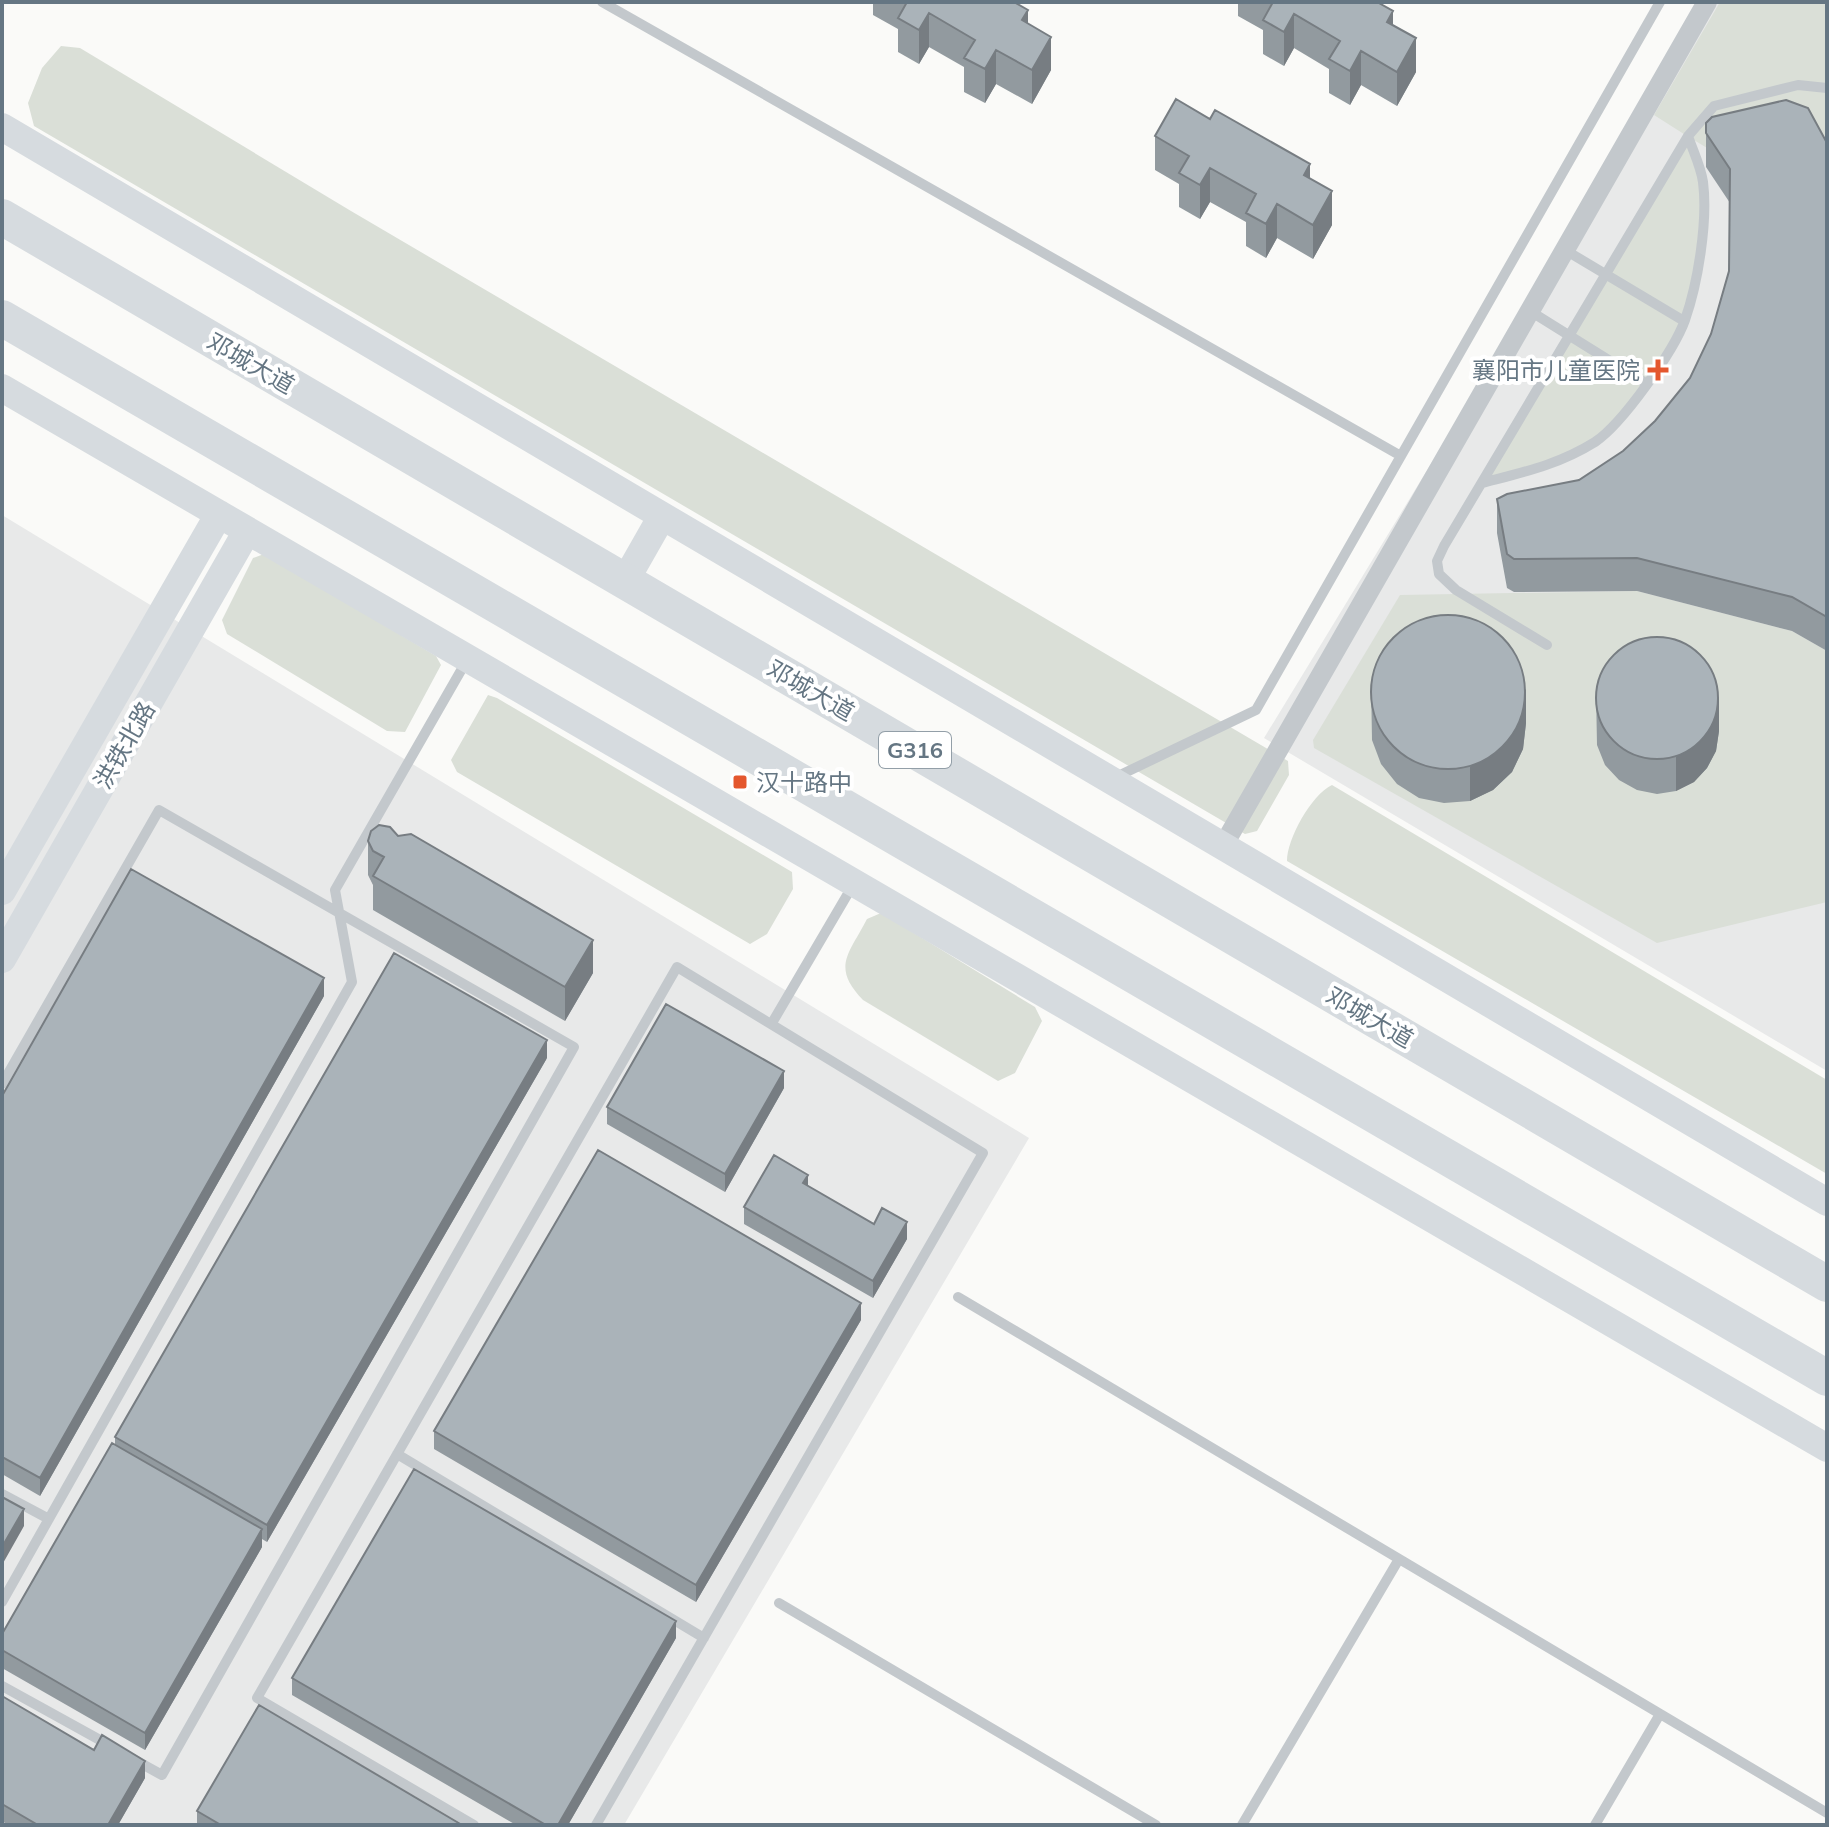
<svg xmlns="http://www.w3.org/2000/svg" width="1829" height="1827" viewBox="0 0 1829 1827" font-family="Mulish,'Noto Sans SC',sans-serif">
<style>
.built{fill:#e8e9e9}
.green{fill:#dadfd7}
.lines{fill:none;stroke-linecap:round;stroke-linejoin:round}
.lane{stroke:#c3c8cc;stroke-width:10}
.street{stroke:#c3c8cc;stroke-width:20}
.secondary{stroke:#d6dbdf;stroke-width:28}
.highway{stroke:#d6dbdf;stroke-width:36}
.wall{fill:#929a9f}
.shaded-wall{fill:#777d82}
.building{fill:#aab3b9;stroke:#777d82;stroke-width:2}
.poi-dot{fill:#e4572e;stroke:#fff;stroke-width:3}
.labels{text-anchor:middle;dominant-baseline:central;stroke-width:8;stroke-linejoin:round;paint-order:stroke}
.shield{fill:#fff;stroke:#939fa8;stroke-width:2}
.shield-label{font-size:22px;font-weight:bold;fill:#657683}
.street-label{font-size:24px;fill:#657683;stroke:#fff}
.poi-label{font-size:24px;fill:#657683;stroke:#fff;text-anchor:end}
</style>
<rect width="100%" height="100%" fill="#fafaf8"/>
<path class="built" d="M 1712,2 L 1827,2 L 1827,1071 L 1264,738 Z
M 2,515 L 1029,1138 L 624,1825 L 2,1825 Z"/>
<path class="green" d="M 1720,2 L 1827,2 L 1827,177 L 1712,151 L 1689,137 L 1703,180 L 1705,222 L 1684,321 L 1647,384 L 1598,440 L 1554,465 L 1482,483 L 1687,136 L 1654,115 Z
M 61,46 L 80,48 L 351,211 L 1288,761 L 1289,775 L 1257,831 L 1245,834 L 34,126 L 28,103 L 42,68 Z
M 264,554 L 436,656 L 441,665 L 405,732 L 387,731 L 227,634 L 222,620 L 253,558 Z
M 1637,591 L 1792,631 L 1827,651 L 1827,902 L 1657,943 L 1314,748 L 1313,740 L 1400,595 Z
M 488,695 L 497,698 L 792,872 L 793,889 L 767,934 L 750,944 L 457,772 L 451,760 Z
M 1332,785 L 1827,1080 L 1827,1174 L 1287,861 C 1287,839 1311,795 1332,785 Z
M 881,913 L 1035,1007 L 1042,1021 L 1015,1073 L 998,1081 L 863,1000 C 831,967 849,954 867,919 Z"/>
<g class="lines">
<path class="lane" d="M 602,2 L 1401,456
M 1565,250 L 1684,321
M 1530,311 L 1647,384
M 1482,483 C 1524,472 1558,465 1595,442 C 1622,424 1674,351 1685,320 C 1698,283 1708,221 1703,182 C 1701,167 1693,151 1688,136
M 1547,645 L 1456,590 L 1439,574 L 1437,561 L 1444,546 L 1688,136 L 1714,106 L 1798,85 L 1827,88
M 1116,777 L 1256,710 L 1660,2
M 772,1023 L 853,885
M 2,1084 L 159,810 L 574,1047 L 162,1775 L 133,1759
M 958,1297 L 1827,1813
M 397,1454 L 704,1638
M 2,1494 L 49,1519
M 2,1602 L 352,982 L 335,890 L 467,660
M 779,1603 L 1156,1825
M 2,1686 L 109,1745
M 474,1825 L 257,1698 L 677,967 L 983,1153 L 596,1825
M 1242,1825 L 1399,1559
M 1595,1825 L 1660,1714"/>
<path class="street" d="M 1223,846 L 1707,2"/>
<path class="secondary" d="M 2,127 L 1827,1202
M 2,388 L 1827,1448
M 625,581 L 662,516
M 2,891 L 219,514
M 2,959 L 247,531"/>
<path class="highway" d="M 2,217 L 1827,1284
M 2,318 L 1827,1378"/>
</g>
<path class="wall" d="M 873,2 L 1014,2 L 1028,24 L 1051,70 L 1032,104 L 996,84 L 985,103 L 964,92 L 964,67 L 929,47 L 919,64 L 898,52 L 898,29 L 873,15 Z
M 1238,2 L 1377,2 L 1393,25 L 1416,72 L 1397,106 L 1361,85 L 1350,105 L 1329,93 L 1329,69 L 1294,48 L 1284,66 L 1263,54 L 1263,30 L 1238,16 Z
M 1210,119 L 1310,178 L 1332,225 L 1313,259 L 1277,238 L 1266,258 L 1246,246 L 1246,222 L 1210,202 L 1200,219 L 1179,207 L 1179,184 L 1155,170 L 1155,136 Z
M 1706,123 L 1827,143 L 1827,651 L 1792,631 L 1637,591 L 1514,592 L 1507,588 L 1497,533 L 1497,499 L 1579,480 L 1623,451 L 1655,421 L 1690,378 L 1711,334 L 1729,271 L 1730,203 L 1706,167 Z
M 1371,681 L 1526,723 L 1523,749 L 1512,772 L 1493,790 L 1470,801 L 1444,803 L 1419,798 L 1397,784 L 1381,764 L 1372,740 Z
M 1596,691 L 1719,731 L 1716,751 L 1707,768 L 1694,782 L 1676,791 L 1657,794 L 1637,790 L 1619,780 L 1605,765 L 1597,745 Z
M 368,841 L 593,973 L 565,1021 L 373,910 L 373,885 L 368,875 Z
M 324,996 L 40,1496 L 2,1474 L 2,1096 Z
M 547,1058 L 267,1542 L 262,1539 L 262,1547 L 145,1750 L 2,1668 L 2,1634 L 115,1445 L 115,1437 Z
M 784,1088 L 725,1192 L 607,1124 L 607,1107 Z
M 808,1186 L 874,1224 L 907,1239 L 873,1298 L 744,1224 L 744,1207 Z
M 861,1320 L 696,1602 L 434,1449 L 434,1431 Z
M 676,1638 L 568,1825 L 516,1825 L 292,1695 L 292,1678 Z
M 2,1696 L 94,1750 L 145,1778 L 118,1825 L 8,1825 L 2,1821 Z
M 197,1811 L 462,1825 L 197,1825 Z"/>
<path class="shaded-wall" d="M 1028,10 L 1028,44 L 1022,20 Z
M 1393,11 L 1393,45 L 1387,22 Z
M 929,13 L 929,47 L 919,64 L 919,30 Z
M 1294,14 L 1294,48 L 1284,66 L 1284,32 Z
M 1051,37 L 1051,70 L 1032,104 L 1032,70 Z
M 1416,38 L 1416,72 L 1397,106 L 1397,72 Z
M 996,50 L 996,84 L 985,103 L 985,69 Z
M 1361,51 L 1361,85 L 1350,105 L 1350,71 Z
M 1310,164 L 1310,198 L 1304,175 Z
M 1210,168 L 1210,202 L 1200,219 L 1200,185 Z
M 1332,191 L 1332,225 L 1313,259 L 1313,225 Z
M 1277,204 L 1277,238 L 1266,258 L 1266,224 Z
M 1526,689 L 1526,723 L 1523,749 L 1512,772 L 1493,790 L 1470,801 L 1470,767 Z
M 1719,697 L 1719,731 L 1716,751 L 1707,768 L 1694,782 L 1676,791 L 1676,757 Z
M 593,940 L 593,973 L 565,1021 L 565,987 Z
M 324,978 L 324,996 L 40,1496 L 40,1478 Z
M 547,1040 L 547,1058 L 267,1542 L 267,1525 Z
M 784,1071 L 784,1088 L 725,1192 L 725,1174 Z
M 808,1175 L 808,1192 L 803,1183 Z
M 907,1222 L 907,1239 L 873,1298 L 873,1281 Z
M 861,1303 L 861,1320 L 696,1602 L 696,1585 Z
M 24,1509 L 24,1526 L 2,1565 L 2,1547 Z
M 262,1529 L 262,1547 L 145,1750 L 145,1733 Z
M 676,1621 L 676,1638 L 568,1825 L 558,1825 Z
M 145,1761 L 145,1778 L 118,1825 L 108,1825 Z"/>
<path class="building" d="M 907,2 L 1014,2 L 1028,10 L 1022,20 L 1051,37 L 1032,70 L 996,50 L 985,69 L 964,58 L 975,40 L 929,13 L 919,30 L 898,18 Z
M 1273,2 L 1377,2 L 1393,11 L 1387,22 L 1416,38 L 1397,72 L 1361,51 L 1350,71 L 1329,59 L 1340,41 L 1294,14 L 1284,32 L 1263,20 Z
M 1176,99 L 1210,119 L 1215,110 L 1310,164 L 1304,175 L 1332,191 L 1313,225 L 1277,204 L 1266,224 L 1246,213 L 1256,194 L 1210,168 L 1200,185 L 1179,173 L 1189,156 L 1155,136 Z
M 1786,100 L 1808,108 L 1827,143 L 1827,617 L 1792,597 L 1637,558 L 1514,559 L 1507,554 L 1497,499 L 1507,494 L 1579,480 L 1623,451 L 1655,421 L 1690,378 L 1711,334 L 1729,271 L 1730,169 L 1706,133 L 1706,123 L 1712,117 Z
M1371 692a77 77 0 1 1 154 0a77 77 0 1 1-154 0Z
M1596 698a61 61 0 1 1 122 0a61 61 0 1 1-122 0Z
M 379,825 L 390,827 L 398,836 L 411,834 L 593,940 L 565,987 L 373,876 L 384,857 L 373,851 L 368,841 L 371,831 Z
M 131,869 L 324,978 L 40,1478 L 2,1457 L 2,1096 Z
M 394,953 L 547,1040 L 267,1525 L 115,1437 Z
M 666,1004 L 784,1071 L 725,1174 L 607,1107 Z
M 598,1150 L 861,1303 L 696,1585 L 434,1431 Z
M 774,1155 L 808,1175 L 803,1183 L 874,1224 L 882,1208 L 907,1222 L 873,1281 L 744,1207 Z
M 112,1443 L 262,1529 L 145,1733 L 2,1650 L 2,1634 Z
M 414,1469 L 676,1621 L 558,1825 L 546,1825 L 292,1678 Z
M 2,1497 L 24,1509 L 2,1547 Z
M 2,1696 L 94,1750 L 102,1735 L 145,1761 L 108,1825 L 38,1825 L 2,1804 Z
M 259,1705 L 462,1825 L 221,1825 L 197,1811 Z"/>
<g class="poi-dot">
<path d="M1654 358h8v8h8v8h-8v8h-8v-8h-8v-8h8z"/>
<rect x="732" y="774" width="16" height="16" rx="4"/>
</g>
<g class="labels">
<rect class="shield" x="879" y="732" width="72" height="36" rx="6"/>
<g class="shield-label">
<text x="915" y="750">G316</text>
</g>
<g class="street-label">
<text transform="translate(251 363) rotate(30)">邓城大道</text>
<text transform="translate(811 690) rotate(30)">邓城大道</text>
<text transform="translate(124 745) rotate(-60)">洪铁北路</text>
<text transform="translate(1370 1017) rotate(30)">邓城大道</text>
</g>
<g class="poi-label">
<text x="1640" y="370">襄阳市儿童医院</text>
<text x="756" y="782" text-anchor="start">汉十路中</text>
</g>
</g>
<rect width="1829" height="1827" fill="none" stroke="#657683" stroke-width="8"/>
</svg>
